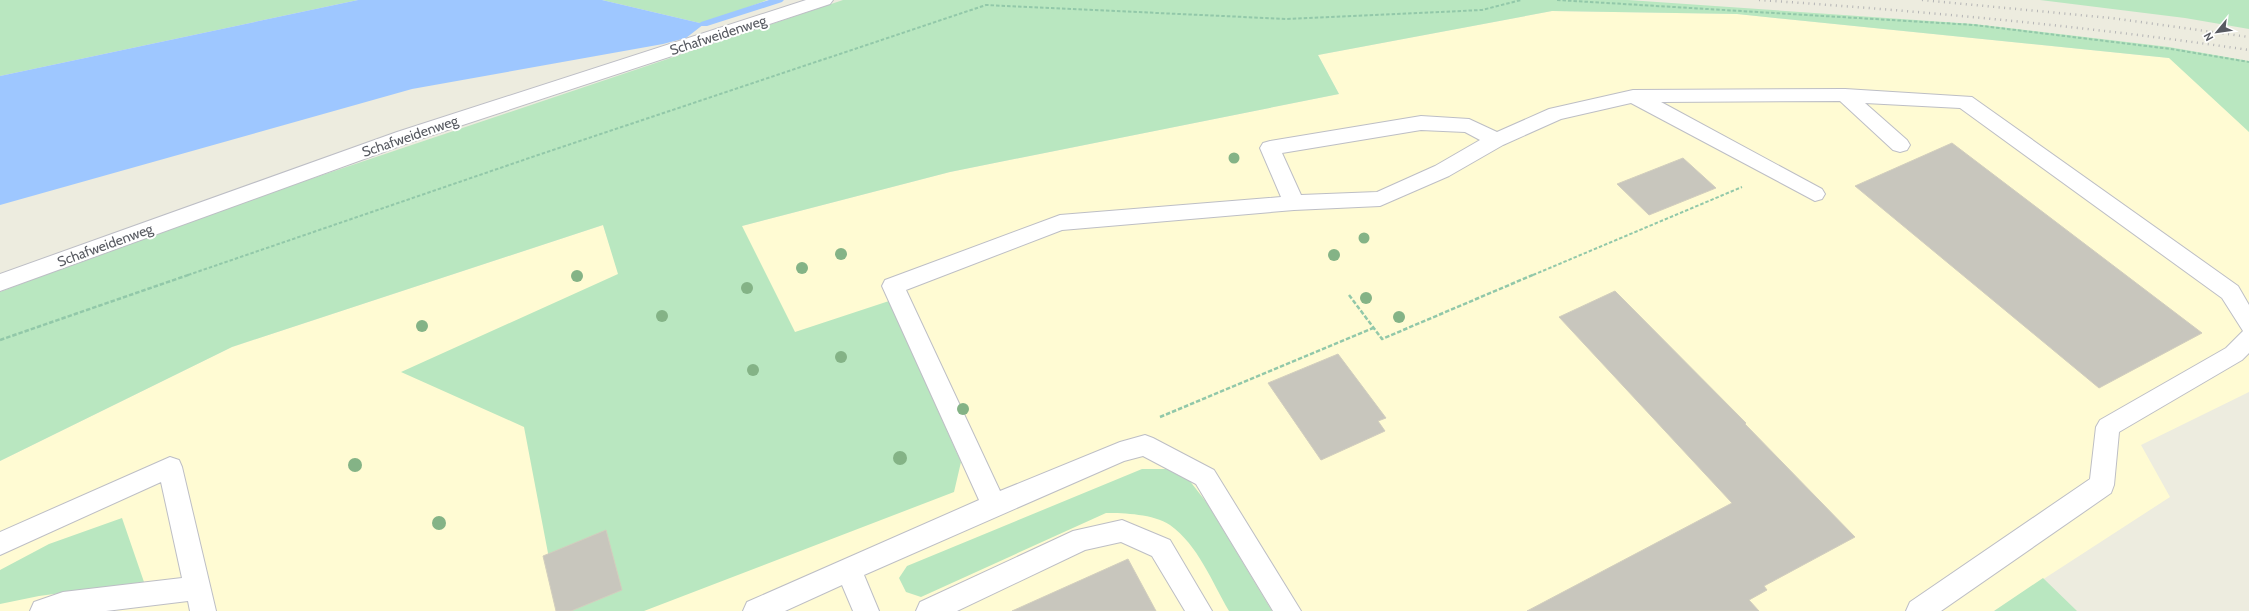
<svg xmlns="http://www.w3.org/2000/svg" width="2249" height="611" viewBox="0 0 2249 611" font-family="Cabin,sans-serif">
<style>
.commercial{fill:#fffbd3}
.green{fill:#b9e7c0}
.water{fill:#9ec7ff}
.lines{fill:none;stroke-linecap:round;stroke-linejoin:round}
.stream{fill:#9ec7ff;fill-rule:evenodd}
.building{fill:#c8c6bd;stroke:#d2cebe}
.minor-casing{stroke:#bdbec5;stroke-width:2}
.path-far1{stroke:#92c8a9;stroke-width:2;stroke-dasharray:3.5 2;stroke-linecap:butt}
.path{stroke:#92c8a9;stroke-width:2.5;stroke-dasharray:4.5 2;stroke-linecap:butt}
.minor{fill:#fff;fill-rule:evenodd}
.rail{stroke:#b4b4b5;stroke-width:2.5;stroke-dasharray:1 4.5;stroke-linecap:butt}
.tree{fill:#84b386}
.labels{text-anchor:middle;dominant-baseline:central;stroke-width:4;stroke-linejoin:round;paint-order:stroke}
.street-label{font-size:14px;fill:#585b62;stroke:#fff}
</style>
<rect width="100%" height="100%" fill="#edecdf"/>
<path class="commercial" d="M 1552,11 L 1737,14 L 2169,58 L 2249,74 L 2249,392 L 2141,445 L 2170,497 L 1994,611 L 0,611 L 0,461 L 232,347 L 603,225 L 619,274 L 742,226 L 950,172 L 1339,94 L 1318,55 Z"/>
<path class="green" d="M 0,0 L 358,0 L 0,76 Z
M 602,0 L 767,0 L 704,24 Z
M 843,0 L 1628,0 L 1974,24 L 2169,47 L 2249,61 L 2249,132 L 2169,58 L 1737,14 L 1552,11 L 1318,55 L 1339,94 L 950,172 L 742,226 L 795,332 L 889,301 L 961,462 L 954,492 L 644,611 L 559,611 L 524,427 L 401,372 L 618,274 L 603,225 L 232,347 L 0,461 L 0,292 L 180,223 Z
M 2040,0 L 2249,0 L 2249,29 L 2185,18 Z
M 1142,469 L 1168,469 L 1189,480 L 1207,503 L 1272,611 L 1229,611 C 1212,582 1198,545 1170,525 C 1153,514 1125,513 1106,513 L 921,597 L 906,592 L 899,578 L 907,566 Z
M 122,518 L 144,582 L 39,596 L 0,604 L 0,570 L 49,544 Z
M 2043,578 L 2077,611 L 1994,611 Z"/>
<path class="water" d="M 358,0 L 602,0 L 704,24 L 686,38 L 663,44 L 412,89 L 0,205 L 0,76 Z"/>
<g class="lines">
<path class="stream" d="M 769,0 L 784,0 L 782,2 L 707,26 L 701,26 L 699,24 L 701,22 Z"/>
</g>
<path class="building" d="M 1952,143 L 2202,333 L 2099,388 L 1855,186 Z
M 1683,158 L 1716,188 L 1649,215 L 1617,184 Z
M 1615,291 L 1746,423 L 1745,424 L 1855,537 L 1764,586 L 1767,590 L 1749,600 L 1759,611 L 1527,611 L 1732,503 L 1559,317 Z
M 1338,354 L 1386,418 L 1378,421 L 1385,431 L 1321,460 L 1268,383 Z
M 606,530 L 622,590 L 571,611 L 556,611 L 543,556 Z
M 1128,559 L 1156,611 L 1012,611 Z"/>
<g class="lines">
<defs>
<path id="minor" d="M 806,0 L 833,0 L 830,4 L 411,142 L 0,291 L 0,274 L 397,132 Z
M 1845,89 L 1972,97 L 2238,286 L 2249,305 L 2249,353 L 2242,360 L 2119,432 L 2114,485 L 2111,493 L 1941,611 L 1906,611 L 1910,602 L 2090,479 L 2096,427 L 2100,420 L 2226,348 L 2243,331 L 2222,298 L 1960,108 L 1865,103 L 1907,140 L 1910,145 L 1907,150 L 1900,152 L 1893,150 L 1840,101 L 1661,102 L 1822,189 L 1825,194 L 1822,199 L 1815,201 L 1631,103 L 1561,119 L 1503,145 L 1449,176 L 1380,206 L 1294,210 L 1062,230 L 906,290 L 1000,491 L 1120,442 L 1145,435 L 1153,438 L 1214,470 L 1301,611 L 1273,611 L 1196,484 L 1143,456 L 1124,461 L 864,575 L 879,611 L 853,611 L 842,585 L 785,611 L 743,611 L 747,602 L 979,500 L 882,286 L 885,280 L 1060,215 L 1281,197 L 1260,148 L 1263,143 L 1270,141 L 1421,116 L 1469,119 L 1497,132 L 1549,109 L 1633,90 ZM 1421,130 L 1465,132 L 1480,140 L 1435,166 L 1377,192 L 1301,195 L 1282,153 Z
M 170,457 L 179,460 L 182,467 L 216,611 L 190,611 L 188,601 L 106,611 L 30,611 L 34,602 L 63,592 L 182,578 L 161,482 L 0,555 L 0,532 Z
M 1122,520 L 1170,540 L 1212,611 L 1185,611 L 1152,556 L 1121,542 L 1085,550 L 957,611 L 916,611 L 920,602 L 1073,531 Z"/>
</defs>
<use href="#minor" class="minor-casing"/>
<path class="path-far1" d="M 1557,0 L 1974,25 L 2171,49 L 2249,62
M 188,275 L 538,155 L 986,5 L 1287,19 L 1482,10 L 1521,0
M 1533,275 L 1742,187"/>
<path class="path" d="M 1349,295 L 1382,339 L 1535,274
M 0,340 L 191,274
M 1160,417 L 1373,328"/>
<use href="#minor" class="minor"/>
<path class="rail" d="M 1759,0 C 1923,11 2086,26 2249,50
M 1922,0 L 2111,18 L 2249,37"/>
</g>
<g class="tree">
<circle cx="1234" cy="158" r="5.5"/>
<circle cx="1364" cy="238" r="5.5"/>
<circle cx="841" cy="254" r="6"/>
<circle cx="1334" cy="255" r="6"/>
<circle cx="802" cy="268" r="6"/>
<circle cx="577" cy="276" r="6"/>
<circle cx="747" cy="288" r="6"/>
<circle cx="1366" cy="298" r="6"/>
<circle cx="662" cy="316" r="6"/>
<circle cx="1399" cy="317" r="6"/>
<circle cx="422" cy="326" r="6"/>
<circle cx="841" cy="357" r="6"/>
<circle cx="753" cy="370" r="6"/>
<circle cx="963" cy="409" r="6"/>
<circle cx="900" cy="458" r="7"/>
<circle cx="355" cy="465" r="7"/>
<circle cx="439" cy="523" r="7"/>
</g>
<g class="labels">
<g class="street-label">
<text transform="translate(718 35) rotate(-18)">Schafweidenweg</text>
<text transform="translate(410 136) rotate(-19)">Schafweidenweg</text>
<text transform="translate(105 245) rotate(-20)">Schafweidenweg</text>
</g>
</g>
<g transform="translate(2217 32) rotate(241)" stroke="#ffffff" stroke-width="3" paint-order="stroke">
<path d="M0-3L7 15L0 10L-7 15Z" fill="#585b62"/>
<text y="-6" font-size="11" font-weight="bold" text-anchor="middle" fill="#585b62">N</text>
</g>
</svg>
